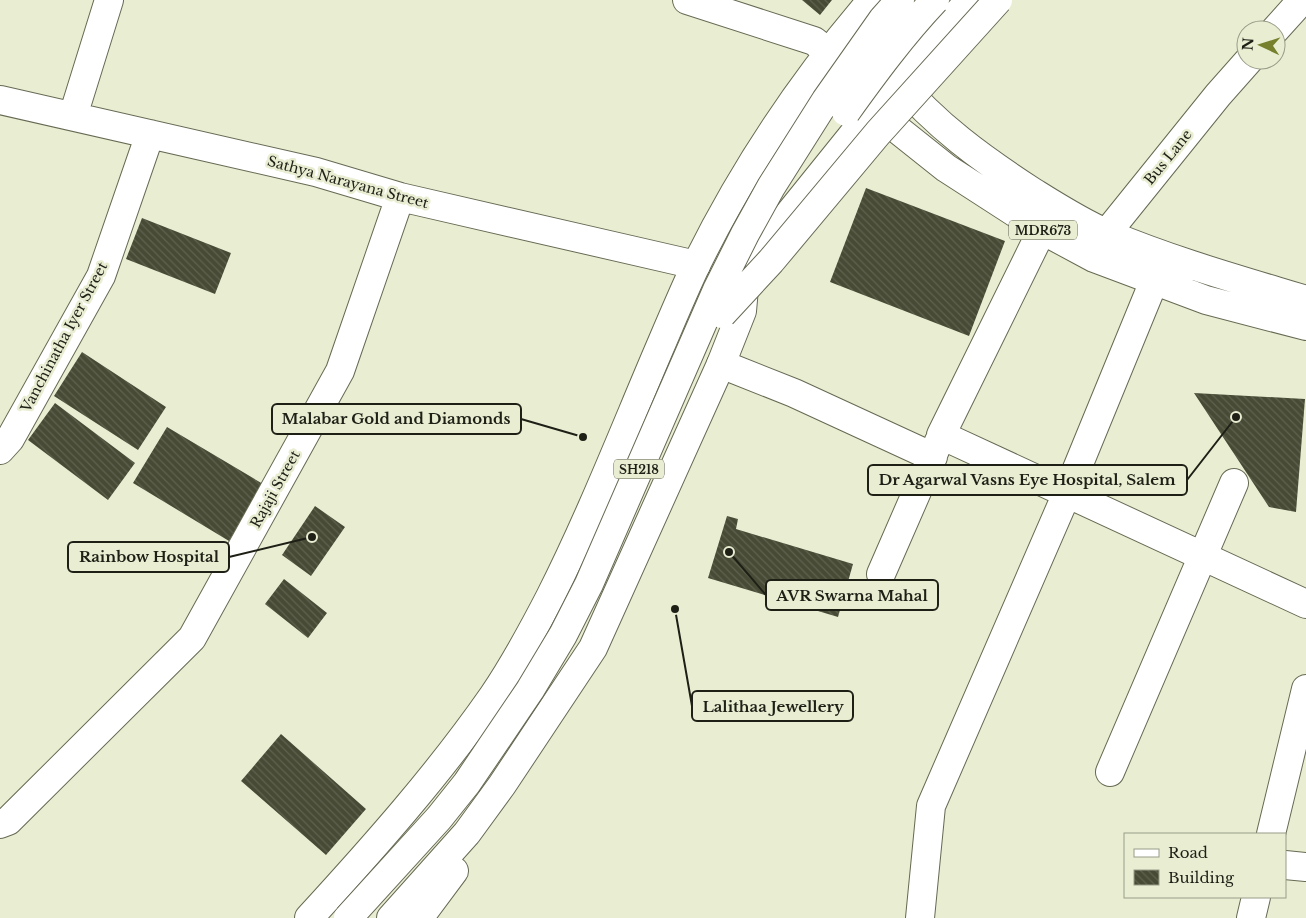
<svg xmlns="http://www.w3.org/2000/svg" width="1306" height="918" viewBox="0 0 1306 918" font-family="'Libre Baskerville',serif">
<style>
.building{fill:url(#building-back-hatch)}
.lines{fill:none;stroke-linecap:round;stroke-linejoin:round}
.minor-casing{stroke:#666a53;stroke-width:30}
.tertiary-casing{stroke:#666a53;stroke-width:30}
.primary-casing{stroke:#666a53;stroke-width:30}
.minor{stroke:#fff;stroke-width:28}
.tertiary{stroke:#fff;stroke-width:28}
.primary{stroke:#fff;stroke-width:28}
.primary-bridge-casing{stroke:#666a53;stroke-width:30;stroke-linecap:butt}
.primary-bridge{stroke:#fff;stroke-width:28}
.labels{text-anchor:middle;dominant-baseline:central;stroke-width:5;stroke-linejoin:round;paint-order:stroke}
.shield{fill:#e9eed3;stroke:#5b5e4f;stroke-width:1}
.shield-label{font-size:12px;font-weight:bold;fill:#1e2016}
.street-label{font-size:14px;fill:#1e2016;stroke:#e9eed3}
.leader{fill:none;stroke:#1e2016;stroke-width:2}
.callout-dot{fill:#1e2016;stroke:#e9eed3;stroke-width:2}
.callout{fill:#e9eed3;stroke:#1e2016;stroke-width:2}
.callout-label{font-size:15px;text-anchor:middle;font-weight:bold;fill:#1e2016}
</style>
<defs>
<pattern id="building-back-hatch" width="6" height="6" patternUnits="userSpaceOnUse" patternTransform="scale(1.25)"><rect width="6" height="6" fill="#474b35"/><path d="M-1 5l2 2M0 0l6 6M5-1l2 2" fill="none" stroke="#5e624f"/></pattern>
</defs>
<rect width="100%" height="100%" fill="#e9eed3"/>
<path class="building" d="M 802,0 L 832,0 L 820,15 Z
M 866,188 L 1005,241 L 969,336 L 830,282 Z
M 142,218 L 231,253 L 215,294 L 126,259 Z
M 82,352 L 166,407 L 138,450 L 54,396 Z
M 1194,393 L 1305,399 L 1296,512 L 1269,507 Z
M 55,403 L 135,463 L 108,500 L 28,440 Z
M 167,427 L 263,484 L 229,541 L 133,483 Z
M 315,506 L 345,527 L 311,576 L 282,555 Z
M 727,516 L 738,519 L 736,529 L 853,564 L 838,617 L 708,578 Z
M 284,579 L 327,613 L 308,638 L 265,604 Z
M 281,734 L 366,809 L 326,855 L 241,781 Z"/>
<g class="lines">
<defs>
<path id="minor" d="M 687,0 L 814,41 L 828,52
M 0,100 L 316,172 L 400,197 L 696,265
M 73,116 L 109,0
M 1042,230 L 941,435 L 1306,604
M 721,364 L 794,393 L 933,457
M 0,450 L 10,439 L 101,276 L 150,134
M 881,574 L 939,441
M 1110,772 L 1234,483
M 0,824 L 8,821 L 192,638 L 340,371 L 400,197
M 1271,834 L 1306,689
M 1285,865 L 1306,867
M 920,918 L 931,806 L 1067,493 L 1154,281 L 1166,261
M 1251,918 L 1256,897"/>
<path id="tertiary" d="M 1275,30 L 1302,0
M 1096,254 L 1106,234 L 1218,95 L 1249,60"/>
<path id="primary" d="M 896,78 C 935,125 982,159 1033,192 C 1057,207 1082,223 1108,234 C 1172,261 1240,280 1306,300
M 874,104 L 897,129 L 946,168 L 1042,230 L 1094,258 L 1206,300 L 1306,326
M 309,918 C 374,847 438,775 493,696 C 514,665 533,630 550,597 C 591,516 624,431 660,347 C 672,319 684,290 697,263 C 744,168 803,80 872,0
M 391,918 L 467,833 L 502,785 L 593,648 L 721,364 L 742,311 L 745,277 L 764,245 L 897,80 L 970,0
M 419,918 L 454,871"/>
</defs>
<use href="#minor" class="minor-casing"/>
<use href="#tertiary" class="tertiary-casing"/>
<use href="#primary" class="primary-casing"/>
<use href="#minor" class="minor"/>
<use href="#tertiary" class="tertiary"/>
<use href="#primary" class="primary"/>
<defs>
<path id="primary-bridge" d="M 846,112 C 874,73 902,35 935,0
M 722,314 L 771,261 L 878,133 L 998,0
M 348,918 L 439,818 L 467,783 L 530,690 L 563,635 L 589,584 L 717,290 L 745,234 L 771,187 L 826,100 L 883,19 L 900,0"/>
</defs>
<use href="#primary-bridge" class="primary-bridge-casing"/>
<use href="#primary-bridge" class="primary-bridge"/>
</g>
<g class="labels">
<g class="shield">
<rect x="1009" y="220.5" width="68" height="19" rx="4"/>
<rect x="614" y="459.5" width="50" height="19" rx="4"/>
</g>
<g class="shield-label">
<text x="1043" y="230">MDR673</text>
<text x="639" y="469">SH218</text>
</g>
<g class="street-label">
<text transform="translate(1168 157) rotate(-51)">Bus Lane</text>
<text transform="translate(348 182) rotate(15)">Sathya Narayana Street</text>
<text transform="translate(64 337) rotate(-62)">Vanchinatha Iyer Street</text>
<text transform="translate(275 489) rotate(-61)">Rajaji Street</text>
</g>
</g>
<path class="leader" d="M583 437L521 419M1236 417L1187 480M312 537L229 557M729 552L766 595M675 609L692 706"/>
<g class="callout-dot">
<circle cx="583" cy="437" r="5"/>
<circle cx="1236" cy="417" r="5"/>
<circle cx="312" cy="537" r="5"/>
<circle cx="729" cy="552" r="5"/>
<circle cx="675" cy="609" r="5"/>
</g>
<g class="callout">
<rect x="272" y="404" width="249" height="30" rx="5"/>
<rect x="868" y="465" width="319" height="30" rx="5"/>
<rect x="68" y="542" width="161" height="30" rx="5"/>
<rect x="766" y="580" width="172" height="30" rx="5"/>
<rect x="692" y="691" width="161" height="30" rx="5"/>
</g>
<g class="callout-label">
<text x="396" y="424">Malabar Gold and Diamonds</text>
<text x="1027" y="485">Dr Agarwal Vasns Eye Hospital, Salem</text>
<text x="149" y="562">Rainbow Hospital</text>
<text x="852" y="601">AVR Swarna Mahal</text>
<text x="773" y="712">Lalithaa Jewellery</text>
</g>
<rect x="1124" y="833" width="162" height="65" fill="#e9eed3" stroke="#989c87"/>
<rect x="1134" y="849" width="25" height="8" fill="#ffffff" stroke="#989c87"/>
<text x="1168" y="858" font-size="15" fill="#1e2016">Road</text>
<rect x="1134" y="870" width="25" height="15" fill="url(#building-back-hatch)" stroke="#989c87"/>
<text x="1168" y="883" font-size="15" fill="#1e2016">Building</text>
<g transform="translate(1261 45) rotate(274)"><circle r="24" fill="#e9eed3" stroke="#989c87"/>
<path d="M0-4L9 19L0 12L-9 19Z" fill="#77812d"/>
<text y="-8" font-size="14" font-weight="bold" text-anchor="middle" fill="#1e2016">N</text>
</g>
</svg>
